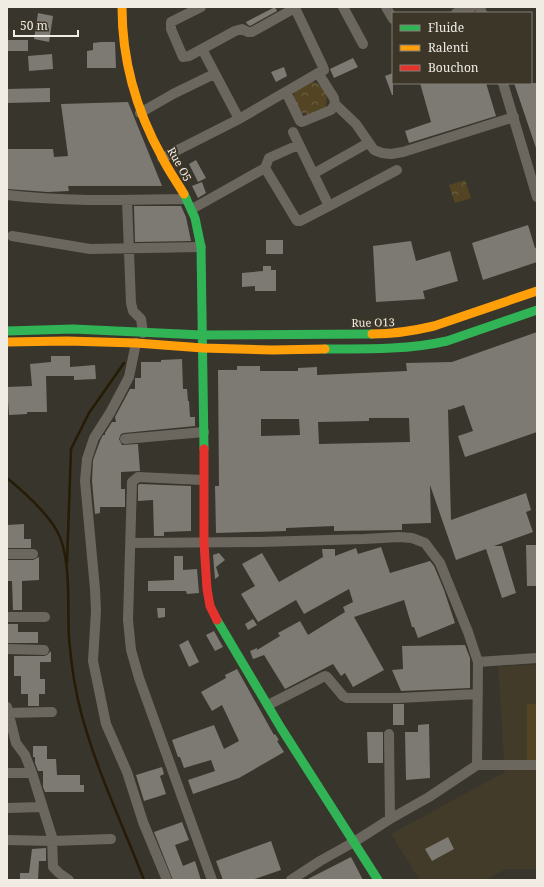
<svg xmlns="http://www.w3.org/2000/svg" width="544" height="887" viewBox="0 0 544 887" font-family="'Noto Serif',serif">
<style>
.built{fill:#423b29}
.park{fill:url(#park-crowns)}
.pitch{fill:#534524}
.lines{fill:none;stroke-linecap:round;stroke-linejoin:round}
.stream{stroke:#261b04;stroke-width:2.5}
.building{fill:#7d7a73;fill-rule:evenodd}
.street{stroke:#6b675f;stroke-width:10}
.fast{stroke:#30b455;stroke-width:9}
.slow{stroke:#ff9f0a;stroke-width:9}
.jam{stroke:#e5322d;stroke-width:9}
.labels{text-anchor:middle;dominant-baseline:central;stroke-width:4;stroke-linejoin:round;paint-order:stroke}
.street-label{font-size:11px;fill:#f0ece4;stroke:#3c3629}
</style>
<defs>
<pattern id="park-crowns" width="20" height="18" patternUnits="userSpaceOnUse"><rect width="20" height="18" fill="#534524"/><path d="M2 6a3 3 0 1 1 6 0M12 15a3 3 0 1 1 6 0" fill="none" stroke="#6c6044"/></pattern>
</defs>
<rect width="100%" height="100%" fill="#38352d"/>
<path class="built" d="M 537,665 L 537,869 L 506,869 L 486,880 L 420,880 L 391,834 L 505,772 L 498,666 Z"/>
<path class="park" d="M 310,81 C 325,85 329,92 326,107 L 310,115 L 302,113 L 296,107 L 293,99 L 295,90 Z
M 465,180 L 471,198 L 455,203 L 449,185 Z"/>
<path class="pitch" d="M 527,704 L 537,704 L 537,760 L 527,760 Z"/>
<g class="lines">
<path class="stream" d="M 7,478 C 24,492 46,511 57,531 C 72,558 67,607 69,638 C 71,663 75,691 82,716 C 97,771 123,826 144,880
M 67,563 L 71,449 L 89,413 L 124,363"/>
</g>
<path class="building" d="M 275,7 L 277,11 L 250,26 L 247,24 L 246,22 Z
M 38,13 L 53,16 L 49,42 L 34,39 Z
M 7,40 L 28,40 L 28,51 L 7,51 Z
M 101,42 L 115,42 L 116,68 L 87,68 L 87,51 L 93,50 L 93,43 Z
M 52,54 L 53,69 L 29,71 L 28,56 Z
M 353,58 L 358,67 L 334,78 L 330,69 Z
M 284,67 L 287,76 L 276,82 L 271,72 Z
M 393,73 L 393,95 L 392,95 L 385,76 Z
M 420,83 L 486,83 L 496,116 L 409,143 L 405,131 L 431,122 Z
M 514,83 L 537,83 L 537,148 L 536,148 Z
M 50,88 L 50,102 L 7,103 L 7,89 Z
M 128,102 L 162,186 L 68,186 L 69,191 L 48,192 L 7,189 L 7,149 L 53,149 L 54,157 L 68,156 L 61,104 Z
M 196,160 L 206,178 L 198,182 L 189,164 Z
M 202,182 L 206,193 L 198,198 L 192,186 Z
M 134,206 L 181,206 L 186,217 L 191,241 L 135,242 Z
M 528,225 L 535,248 L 537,247 L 537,262 L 483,280 L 472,243 Z
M 266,240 L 283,240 L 283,254 L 266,254 Z
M 411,241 L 416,261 L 450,251 L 458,281 L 423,291 L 425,299 L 376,302 L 373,246 Z
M 263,266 L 271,266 L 271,270 L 276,270 L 276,291 L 255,291 L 255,286 L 242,287 L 242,273 L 263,271 Z
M 537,332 L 537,432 L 465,457 L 458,436 L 473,431 L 464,405 L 449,410 L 448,409 L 451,520 L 526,493 L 531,510 L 526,512 L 533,532 L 494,546 L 502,546 L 516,593 L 502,598 L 486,549 L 456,560 L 430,485 L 431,523 L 402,524 L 402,530 L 334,531 L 334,526 L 286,528 L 286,531 L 216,533 L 215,486 L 219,486 L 218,370 L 237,370 L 237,366 L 260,366 L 260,371 L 298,371 L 298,368 L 317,367 L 317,375 L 407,371 L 406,363 L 452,362 ZM 369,418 L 409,418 L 410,442 L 319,444 L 318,422 L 369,421 ZM 261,419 L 299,419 L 300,435 L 261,436 Z
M 51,356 L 70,356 L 70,367 L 95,365 L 96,379 L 74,380 L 74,376 L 46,376 L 47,412 L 27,412 L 27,414 L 9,415 L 7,387 L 32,386 L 30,364 L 51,362 Z
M 182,359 L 183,389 L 187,389 L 188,401 L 189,401 L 190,417 L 195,417 L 195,426 L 124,433 L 121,434 L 119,439 L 122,445 L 138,444 L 140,471 L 121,472 L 121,489 L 125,489 L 125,507 L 100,507 L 100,513 L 95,514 L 92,481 L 93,460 L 100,441 L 103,435 L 105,435 L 105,433 L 112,422 L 116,422 L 115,417 L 130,389 L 135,389 L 135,378 L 141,378 L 141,362 L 161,362 L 161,360 Z
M 140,484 L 191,486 L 191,531 L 164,532 L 164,536 L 154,536 L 153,500 L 138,501 L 138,485 Z
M 24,524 L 24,539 L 31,539 L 31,548 L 7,548 L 7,525 Z
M 526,545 L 537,545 L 537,586 L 527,586 Z
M 381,547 L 390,573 L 430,561 L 434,566 L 444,590 L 455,623 L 418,638 L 414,627 L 412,627 L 404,600 L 354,617 L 384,670 L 353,687 L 345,673 L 341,676 L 333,664 L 285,689 L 264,655 L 253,659 L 250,651 L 257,648 L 257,650 L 280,636 L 278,633 L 300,621 L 308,635 L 345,612 L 343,607 L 353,602 L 349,589 L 304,614 L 296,600 L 258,622 L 241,594 L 255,586 L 242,564 L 262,553 L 279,582 L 323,557 L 322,549 L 335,549 L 335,556 L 356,548 L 358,554 Z
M 219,553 L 225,560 L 216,567 L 219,576 L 215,579 L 213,555 Z
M 174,556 L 183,556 L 183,570 L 197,569 L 199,593 L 187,594 L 186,591 L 148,591 L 148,581 L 174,580 Z
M 39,557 L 39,580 L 22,581 L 22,610 L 13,610 L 12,581 L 7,581 L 7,560 L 33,560 Z
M 157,608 L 165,608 L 165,617 L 158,618 Z
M 253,619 L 257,625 L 248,630 L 245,624 Z
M 7,624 L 18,624 L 18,632 L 38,632 L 38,643 L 7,643 Z
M 214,631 L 223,647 L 215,651 L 206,635 Z
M 188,640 L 199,662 L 189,667 L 179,645 Z
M 465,645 L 470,658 L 470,688 L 401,691 L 392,670 L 403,669 L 402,646 Z
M 51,651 L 51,662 L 40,662 L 40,679 L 45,679 L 45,694 L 39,694 L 39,706 L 28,706 L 28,694 L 21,694 L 21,676 L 14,676 L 14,656 L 44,656 L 47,655 Z
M 237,669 L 274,735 L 275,734 L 279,740 L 277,741 L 284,752 L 239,778 L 193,794 L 188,780 L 215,771 L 211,760 L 184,768 L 180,757 L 178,757 L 172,740 L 214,725 L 224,749 L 239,741 L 222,705 L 212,711 L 201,692 L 226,678 L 225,675 Z
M 393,704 L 404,704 L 404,725 L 393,725 Z
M 429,724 L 430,778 L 406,780 L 405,732 L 418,732 L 418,725 Z
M 367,732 L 383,732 L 383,763 L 368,763 Z
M 33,746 L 47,746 L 47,759 L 56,759 L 57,775 L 80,775 L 80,785 L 84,785 L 84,792 L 45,792 L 43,787 L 43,771 L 38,771 L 35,763 L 35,757 L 33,757 Z
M 162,767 L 164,774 L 160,776 L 166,794 L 144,801 L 136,775 Z
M 182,822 L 189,840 L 175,845 L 183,866 L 195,861 L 201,880 L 173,880 L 154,832 Z
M 448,837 L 454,849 L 432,861 L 425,849 Z
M 271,841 L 281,870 L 252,880 L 223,880 L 216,861 Z
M 46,848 L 46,861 L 39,861 L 38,880 L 20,880 L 20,873 L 29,873 L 32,849 Z
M 351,857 L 363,880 L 306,880 Z"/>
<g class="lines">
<path class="street" d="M 201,7 L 171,22 L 171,29 L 183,57 L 189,56 L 202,49 L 239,119
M 343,7 L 363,44
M 386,7 L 393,19
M 480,7 L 482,13
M 456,13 L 472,7
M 202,49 L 235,31 L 242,29 L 248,32 L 252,32 L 295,8 L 323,67 L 324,70 L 318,73
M 503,83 L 537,197
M 286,92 L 300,121 L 302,122 L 331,110 L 335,104
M 140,113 L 173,94 L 214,74
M 293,132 L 329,206 L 397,170
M 162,158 L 239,119 L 318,73 L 334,98 L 335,104 L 356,124 L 374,150 L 382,153 L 391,154 L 403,152 L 514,117
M 265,168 L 297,221 L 300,221 L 329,206
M 313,174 L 368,143
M 7,195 C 67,202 126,200 186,199
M 127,200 L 131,303 L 133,311 L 141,319 L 143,333
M 192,209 L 265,168 L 269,158 L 298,145
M 12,236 L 90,249 L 201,247
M 136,343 L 129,377 L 110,413 L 94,438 L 87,459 L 85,481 L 95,589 L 96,611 L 93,661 L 106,724 L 127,772 L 143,822 L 167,880
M 125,439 L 204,432
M 203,480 L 138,477 L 132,482 L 128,620 L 131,650 L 139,678 L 212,880
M 131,543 L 259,542 L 364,539 L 399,537 L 412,538 L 425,543 L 440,563 L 468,632 L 478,662 L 477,765
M 7,554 L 33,554
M 7,617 L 45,617
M 7,649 L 44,650
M 478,662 L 537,658
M 268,705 L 325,676 L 327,677 L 343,696 L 347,698 L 399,698 L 478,694
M 7,707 L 16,743 L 25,755 L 32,773 L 52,837 L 53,867 L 59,873 L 69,880
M 7,713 L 52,712
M 389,734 L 390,819
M 7,773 L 32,773
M 7,808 L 42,807
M 7,840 L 52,841 L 111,839
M 291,880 L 320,861 L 354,842 L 390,819 L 429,797 L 477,765 L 537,765"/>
<path class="fast" d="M 184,194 L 195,218 L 201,247 L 204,449
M 7,331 L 73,329 L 202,335 L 372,334
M 325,349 C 365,349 407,350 447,341 L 537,310
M 217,620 L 281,728 L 378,880"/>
<path class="slow" d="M 122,7 C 122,60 136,110 162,157 C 168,170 177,182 184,194
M 372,334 C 393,334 413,331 434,326 L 537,291
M 7,342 L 67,341 L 136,343 L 203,348 L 272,350 L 325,349"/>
<path class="jam" d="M 204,449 L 204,543 L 207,589 L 210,606 L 217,620"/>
</g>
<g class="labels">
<g class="street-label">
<text transform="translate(180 164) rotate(61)">Rue O5</text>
<text transform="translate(373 322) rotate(-1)">Rue O13</text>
</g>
</g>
<rect width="544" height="887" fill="none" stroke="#f0ece4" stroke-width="16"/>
<rect x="392" y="12" width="140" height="72" fill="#3c3629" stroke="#847f74"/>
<rect x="400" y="25" width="20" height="6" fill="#30b455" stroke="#847f74"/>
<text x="428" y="32" font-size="12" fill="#f0ece4">Fluide</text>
<rect x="400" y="45" width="20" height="6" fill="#ff9f0a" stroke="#847f74"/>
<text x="428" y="52" font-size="12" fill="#f0ece4">Ralenti</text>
<rect x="400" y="65" width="20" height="6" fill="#e5322d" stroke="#847f74"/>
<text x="428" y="72" font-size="12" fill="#f0ece4">Bouchon</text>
<path d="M14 30v6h64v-6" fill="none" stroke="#f0ece4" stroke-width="2"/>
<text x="20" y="30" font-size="12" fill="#f0ece4" stroke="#3c3629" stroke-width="3" paint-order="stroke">50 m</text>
</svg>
